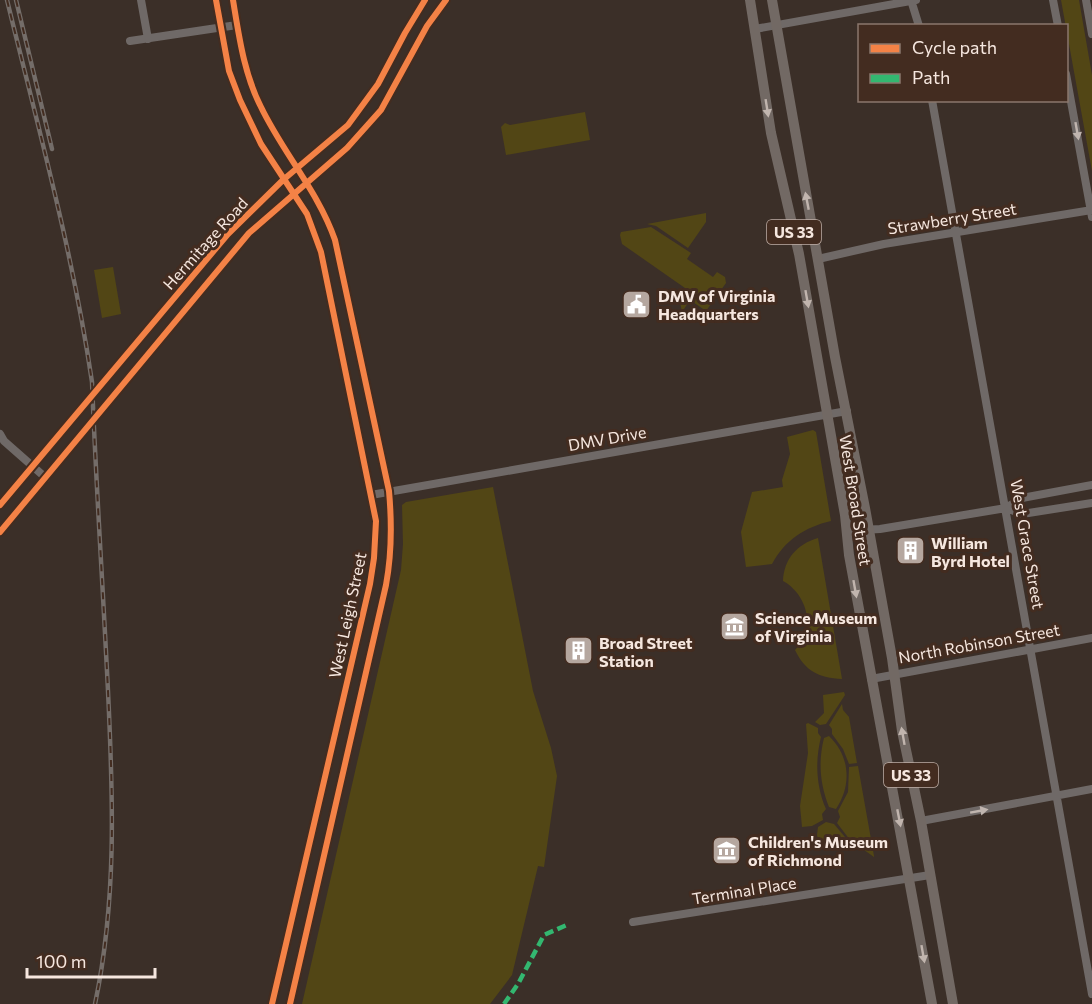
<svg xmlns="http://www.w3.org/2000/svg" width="1092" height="1004" viewBox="0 0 1092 1004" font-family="Commissioner,sans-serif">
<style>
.green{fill:#524615}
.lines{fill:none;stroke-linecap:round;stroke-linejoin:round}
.minor{stroke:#6f6967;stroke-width:8}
.major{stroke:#726964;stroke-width:10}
.rail-casing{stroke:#746d69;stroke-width:4.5}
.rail{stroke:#432c20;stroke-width:2;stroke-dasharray:7;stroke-linecap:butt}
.quiet{stroke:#33b770;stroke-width:4.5;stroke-dasharray:9 4.5;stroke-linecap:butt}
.cycleway-casing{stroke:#432c20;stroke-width:10}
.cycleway{stroke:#f48246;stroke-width:6}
.oneway{fill:#c1b5ae}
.oneway2{fill:#c0b5af}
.labels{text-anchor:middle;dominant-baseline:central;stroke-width:6;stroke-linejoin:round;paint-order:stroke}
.shield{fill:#432c20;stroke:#c0afa6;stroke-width:1.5}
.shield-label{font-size:15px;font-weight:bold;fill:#f6e7df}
.street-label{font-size:16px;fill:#f6e7df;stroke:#432c20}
.poi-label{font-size:16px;font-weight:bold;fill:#f6e7df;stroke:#432c20;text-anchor:start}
</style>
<rect width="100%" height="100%" fill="#3b2f28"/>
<path class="green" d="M 1061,0 L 1079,0 L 1092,75 L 1092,171 Z
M 585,112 L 590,140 L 506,155 L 501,127 L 505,123 L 510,125 Z
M 706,213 L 706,222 L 688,248 L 656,226 L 647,224 Z
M 651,227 L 691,253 L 687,259 L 713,277 L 717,272 L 725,277 L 726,283 L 706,311 L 690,300 L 682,312 L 679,297 L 685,288 L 622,244 L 620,235 L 621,232 Z
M 113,267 L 121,314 L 102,318 L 94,270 Z
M 813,430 L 816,432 L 831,521 C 805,527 785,540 772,564 L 746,567 L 741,532 L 752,492 L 783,487 L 782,480 L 790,454 L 787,437 Z
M 493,487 L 533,691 L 551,748 L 557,776 L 544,867 L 538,866 L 512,975 L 490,1004 L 302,1004 L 401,570 L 403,544 L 402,505 L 406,502 Z
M 818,538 L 842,679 C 819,678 805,671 795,650 C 817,629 807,594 783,581 C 784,559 797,544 818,538 Z
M 844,692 L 845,695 L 826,724 L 820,725 L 815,722 L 824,713 L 823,695 Z
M 842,704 L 843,710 L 849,717 L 857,763 L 849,764 L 843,749 L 832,734 L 832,729 L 829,725 Z
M 808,723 L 818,728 L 818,733 L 821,737 C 815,761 816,786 826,809 L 822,814 L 823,820 L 812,826 L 802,827 L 800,806 L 808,753 L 806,724 Z
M 829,736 C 850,756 852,785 836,809 L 829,807 C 820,784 818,762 824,738 Z
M 858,766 L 874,856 L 874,857 L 850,840 L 837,823 L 840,817 L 838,811 L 848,792 L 849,767 Z
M 826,822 L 834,824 L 850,843 C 841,842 835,845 827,842 L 823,844 L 819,843 L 817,835 L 818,827 Z"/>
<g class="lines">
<path class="minor" d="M 141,0 L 148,39
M 216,0 L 229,71 L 240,100 L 261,144 L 307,214 L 321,252 L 376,521 L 374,558 L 370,584 L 272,1004
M 233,0 C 239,36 244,74 261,107 C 283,153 318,191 335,240 L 389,491 C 392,524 392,553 386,585 L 290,1004
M 911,0 L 919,26
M 1053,0 L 1058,26
M 1086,0 L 1092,34
M 755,29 L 916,0
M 130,41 L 237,25
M 1066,74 L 1092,217
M 932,100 L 1092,994
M 818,259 L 884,244 L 1092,210
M 0,434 L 4,441 L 46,478
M 371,495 L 847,411
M 0,505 L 228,234 L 283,180 L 348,125 L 378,84 L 405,33 L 425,0
M 1006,508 L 1022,514 L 1092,503
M 846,531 L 880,529 L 1006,508 L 1022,498 L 1092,485
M 0,532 L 249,233 L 347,148 L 381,110 L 427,26 L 446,0
M 871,679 L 1092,638
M 921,821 L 1092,789
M 633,922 L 930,875"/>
<path class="major" d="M 750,0 L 771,133 L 799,254 L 845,515 L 849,555 L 932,1004
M 772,0 L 835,357 L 865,508 L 892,658 L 902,731 L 921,821 L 953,1004"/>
<defs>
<path id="rail" d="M 7,0 C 38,127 73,253 92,382 C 96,485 103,588 108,691 C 113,796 117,900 95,1004
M 16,0 L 52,149"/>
</defs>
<use href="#rail" class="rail-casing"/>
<use href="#rail" class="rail"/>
<path class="quiet" d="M 504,1004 L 518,984 L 544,935 L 569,924"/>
<defs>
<path id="cycleway" d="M 216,0 L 229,71 L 240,100 L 261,144 L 307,214 L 321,252 L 376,521 L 374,558 L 370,584 L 272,1004
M 233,0 C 239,36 244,74 261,107 C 283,153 318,191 335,240 L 389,491 C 392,524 392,553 386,585 L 290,1004
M 0,505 L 228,234 L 283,180 L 348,125 L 378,84 L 405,33 L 425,0
M 0,532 L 249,233 L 347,148 L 381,110 L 427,26 L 446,0"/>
</defs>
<use href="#cycleway" class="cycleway-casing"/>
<use href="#cycleway" class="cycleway"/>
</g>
<defs><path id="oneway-solid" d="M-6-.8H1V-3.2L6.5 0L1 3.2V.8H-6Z" transform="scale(1.5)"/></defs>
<g class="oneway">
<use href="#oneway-solid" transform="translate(767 108) rotate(81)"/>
<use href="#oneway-solid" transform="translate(807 201) rotate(-101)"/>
<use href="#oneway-solid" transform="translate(807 299) rotate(80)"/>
<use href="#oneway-solid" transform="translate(855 589) rotate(80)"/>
<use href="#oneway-solid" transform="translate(903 736) rotate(-100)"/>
<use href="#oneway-solid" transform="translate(899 818) rotate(79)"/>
<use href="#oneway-solid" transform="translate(923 954) rotate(80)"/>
</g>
<g class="oneway2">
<use href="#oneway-solid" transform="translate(1077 131) rotate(80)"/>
<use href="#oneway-solid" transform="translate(979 811) rotate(-10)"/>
</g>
<defs>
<symbol id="civic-square" viewBox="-11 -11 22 22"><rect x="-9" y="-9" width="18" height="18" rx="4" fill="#b5a79f" stroke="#432c20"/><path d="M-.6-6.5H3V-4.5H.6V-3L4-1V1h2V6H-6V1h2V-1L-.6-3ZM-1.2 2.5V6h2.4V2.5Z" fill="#fff"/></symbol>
<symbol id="building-square" viewBox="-11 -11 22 22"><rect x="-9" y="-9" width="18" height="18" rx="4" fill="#b5a79f" stroke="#432c20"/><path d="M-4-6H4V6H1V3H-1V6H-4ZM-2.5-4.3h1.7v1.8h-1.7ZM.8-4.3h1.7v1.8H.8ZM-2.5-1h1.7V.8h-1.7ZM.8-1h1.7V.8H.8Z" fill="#fff"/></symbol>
<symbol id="museum-square" viewBox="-11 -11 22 22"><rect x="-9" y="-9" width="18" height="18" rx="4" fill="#b5a79f" stroke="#432c20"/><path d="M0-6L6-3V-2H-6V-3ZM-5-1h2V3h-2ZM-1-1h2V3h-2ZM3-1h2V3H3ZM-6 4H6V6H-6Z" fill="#fff"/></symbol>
</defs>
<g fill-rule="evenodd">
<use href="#civic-square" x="620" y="288" width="33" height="33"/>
<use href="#building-square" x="894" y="534" width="33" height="33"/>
<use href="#museum-square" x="718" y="610" width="33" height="33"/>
<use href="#building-square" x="562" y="634" width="33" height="33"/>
<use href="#museum-square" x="710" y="834" width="33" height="33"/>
</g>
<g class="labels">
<g class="shield">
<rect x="767" y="220" width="54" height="24" rx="4.5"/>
<rect x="884" y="763" width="54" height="24" rx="4.5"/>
</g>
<g class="shield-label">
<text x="794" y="232">US 33</text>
<text x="911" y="775">US 33</text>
</g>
<g class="street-label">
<text transform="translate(952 218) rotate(-9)">Strawberry Street</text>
<text transform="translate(205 243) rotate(-48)">Hermitage Road</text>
<text transform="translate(607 438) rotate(-10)">DMV Drive</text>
<text transform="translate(856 500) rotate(81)">West Broad Street</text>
<text transform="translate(1028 544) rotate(80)">West Grace Street</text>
<text transform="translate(347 615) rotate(-78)">West Leigh Street</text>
<text transform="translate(979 643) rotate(-10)">North Robinson Street</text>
<text transform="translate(744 890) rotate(-9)">Terminal Place</text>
</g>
<g class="poi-label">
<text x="658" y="295">DMV of Virginia<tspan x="658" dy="18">Headquarters</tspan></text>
<text x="931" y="542">William<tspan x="931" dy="18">Byrd Hotel</tspan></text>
<text x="755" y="617">Science Museum<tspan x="755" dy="18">of Virginia</tspan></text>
<text x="599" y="642">Broad Street<tspan x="599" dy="18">Station</tspan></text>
<text x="748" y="841">Children's Museum<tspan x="748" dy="18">of Richmond</tspan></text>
</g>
</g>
<rect x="858" y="24" width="210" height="78" fill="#432c20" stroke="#8b776c" stroke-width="1.5"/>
<rect x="870" y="44" width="30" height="9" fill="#f48246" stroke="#8b776c" stroke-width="1.5"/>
<text x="912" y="54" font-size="18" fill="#f6e7df">Cycle path</text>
<rect x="870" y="74" width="30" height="9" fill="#33b770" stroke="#8b776c" stroke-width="1.5"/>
<text x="912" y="84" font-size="18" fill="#f6e7df">Path</text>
<path d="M27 968v9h128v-9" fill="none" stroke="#f6e7df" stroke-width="3"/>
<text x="36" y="968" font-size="18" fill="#f6e7df" stroke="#432c20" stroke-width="4.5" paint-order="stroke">100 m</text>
</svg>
